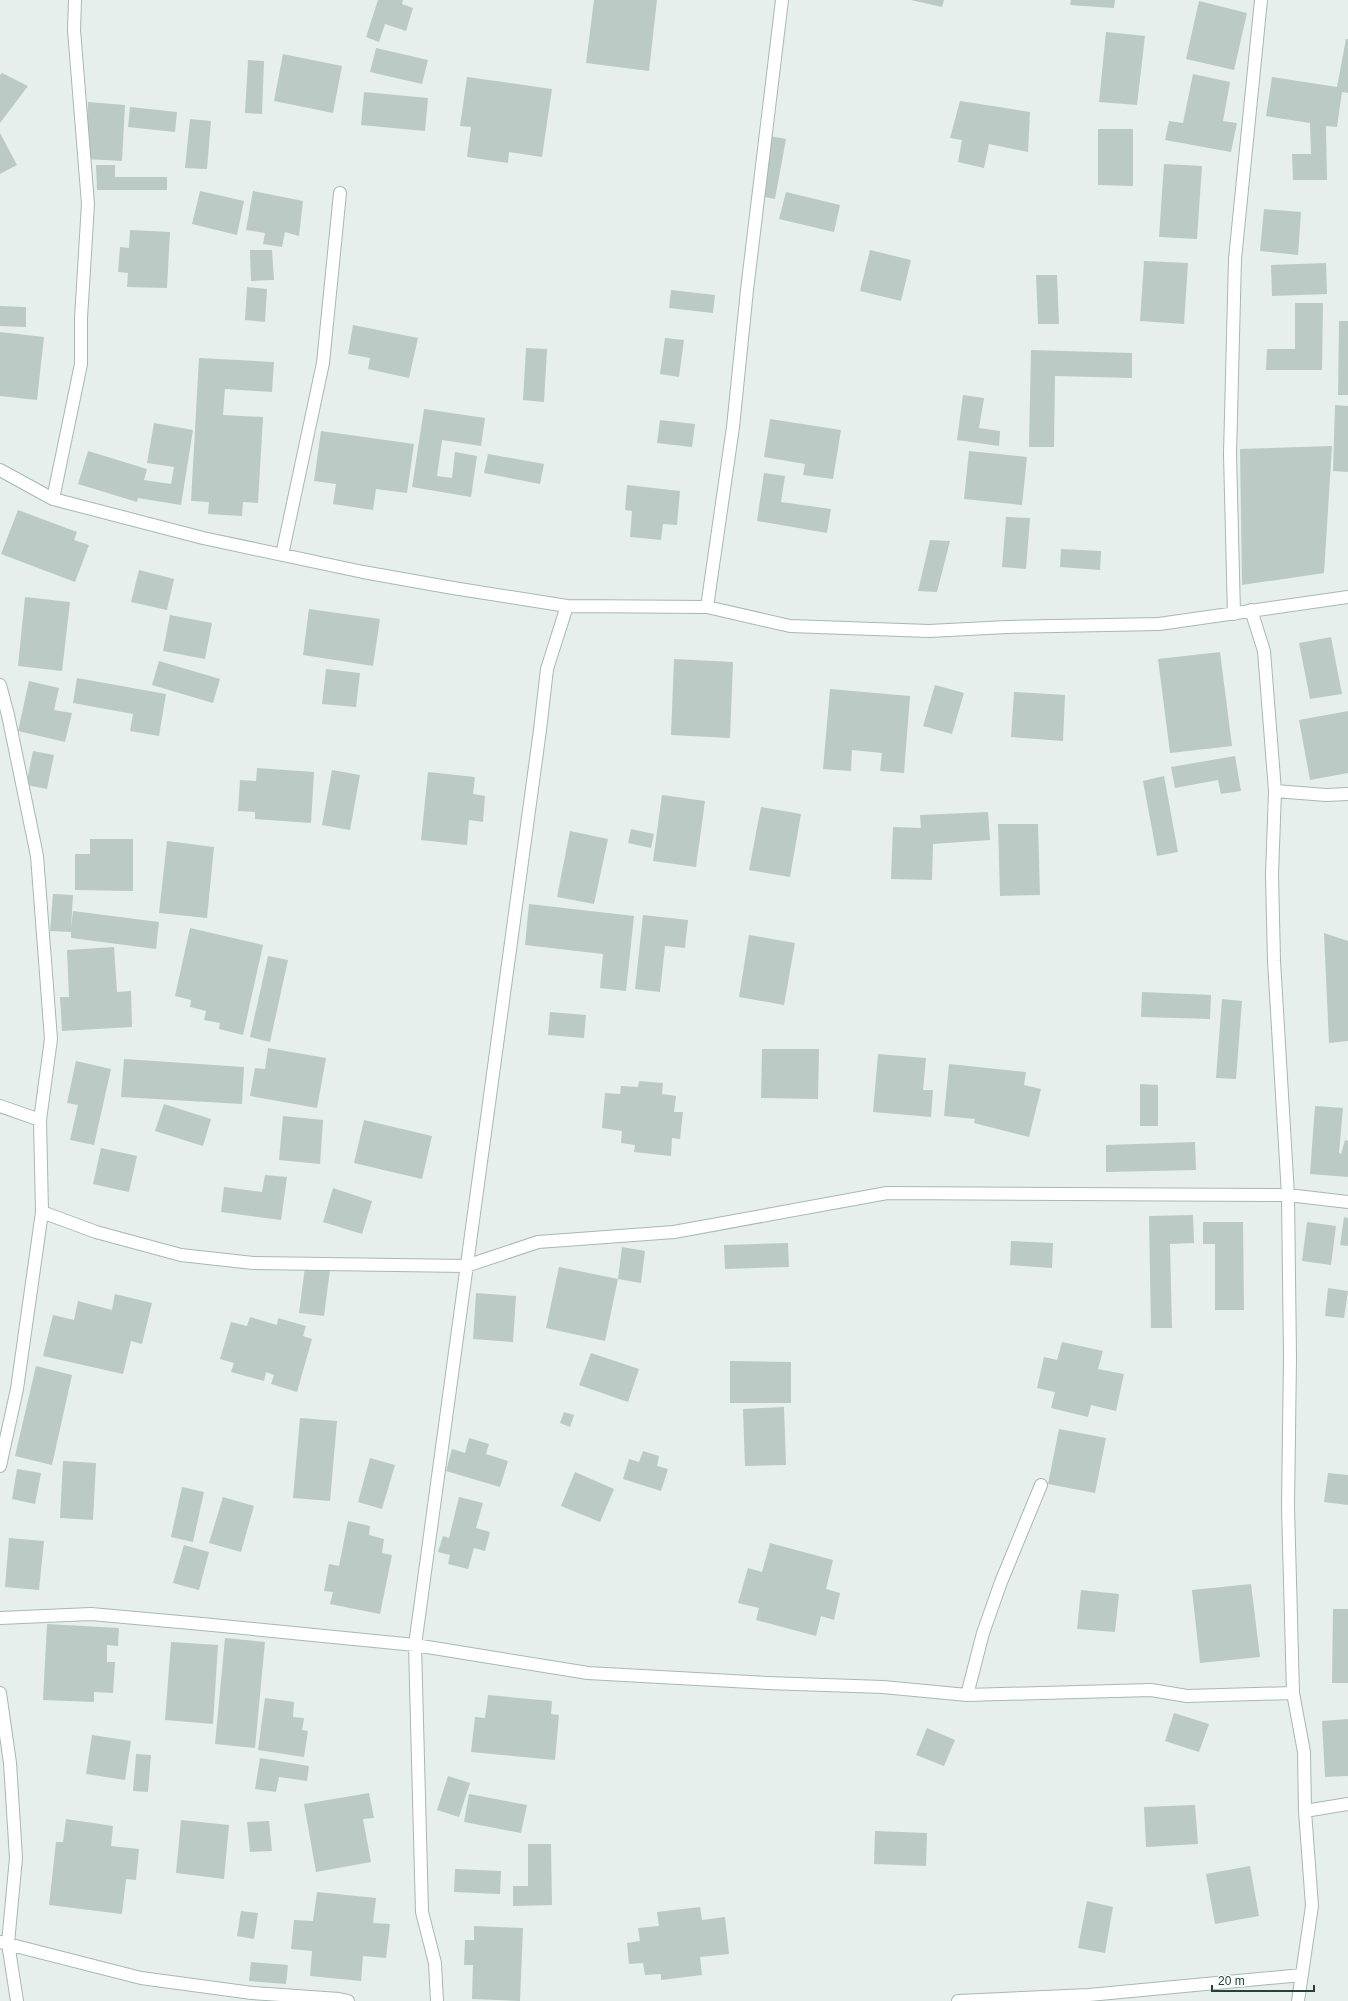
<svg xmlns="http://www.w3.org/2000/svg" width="1348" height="2001" viewBox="0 0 1348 2001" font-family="Arial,sans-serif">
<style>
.building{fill:#bbcac4}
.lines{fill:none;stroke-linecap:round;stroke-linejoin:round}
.minor-casing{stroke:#a8b8b2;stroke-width:14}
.minor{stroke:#fff;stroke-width:12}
</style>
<rect width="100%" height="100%" fill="#e6efeb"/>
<path class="building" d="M 378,0 L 403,0 L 402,4 L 413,8 L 406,31 L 385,24 L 379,42 L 366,37 Z
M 594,0 L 657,0 L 649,71 L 586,63 Z
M 911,0 L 944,0 L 942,7 Z
M 1071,0 L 1115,0 L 1114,8 L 1070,5 Z
M 1199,1 L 1247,13 L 1234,70 L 1186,59 Z
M 1106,32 L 1145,36 L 1137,105 L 1099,102 Z
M 1346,39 L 1348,39 L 1348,93 L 1342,92 L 1337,127 L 1326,126 L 1327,180 L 1293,180 L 1292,154 L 1311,154 L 1310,123 L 1266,116 L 1272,77 L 1337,87 Z
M 376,48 L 428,60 L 422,84 L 370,72 Z
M 283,54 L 342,66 L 333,113 L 274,101 Z
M 248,60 L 264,61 L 262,114 L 245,113 Z
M 2,73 L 28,86 L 0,123 L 0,75 Z
M 1193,74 L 1230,82 L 1223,121 L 1237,123 L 1231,152 L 1165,140 L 1169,121 L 1183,123 Z
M 467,77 L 552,89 L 542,157 L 509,152 L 508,163 L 467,157 L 471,127 L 460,126 Z
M 364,92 L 428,98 L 425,131 L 361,125 Z
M 960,101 L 1030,112 L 1028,152 L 989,144 L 984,168 L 958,162 L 962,140 L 950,138 Z
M 88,102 L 125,105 L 122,161 L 85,159 Z
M 130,107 L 177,112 L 175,132 L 128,127 Z
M 190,119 L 211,121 L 207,169 L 185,168 Z
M 1098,129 L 1133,129 L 1133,186 L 1098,185 Z
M 0,133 L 17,165 L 0,174 Z
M 770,136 L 786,139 L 775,199 L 759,196 Z
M 1164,164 L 1202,166 L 1197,239 L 1159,237 Z
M 96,165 L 115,165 L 115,177 L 167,177 L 167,190 L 97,190 Z
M 200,191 L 244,201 L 237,235 L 192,224 Z
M 253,191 L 303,201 L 299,236 L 285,232 L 282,247 L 263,244 L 265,233 L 246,230 Z
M 786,192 L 840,205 L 834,232 L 779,219 Z
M 1264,209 L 1301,212 L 1298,255 L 1260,251 Z
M 130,230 L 170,232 L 167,288 L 127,287 L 128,273 L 118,272 L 120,247 L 129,248 Z
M 250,250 L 272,250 L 274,280 L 251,281 Z
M 870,250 L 911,260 L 901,301 L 860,291 Z
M 1144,261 L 1188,263 L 1184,324 L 1140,321 Z
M 1326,263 L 1327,294 L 1272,296 L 1271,265 Z
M 1036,275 L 1057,275 L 1059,324 L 1038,324 Z
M 247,287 L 267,289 L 265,322 L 245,320 Z
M 671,290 L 715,295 L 713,313 L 669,308 Z
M 1295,303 L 1323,303 L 1322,370 L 1266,370 L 1267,349 L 1295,349 Z
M 0,306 L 26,307 L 26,327 L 0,326 Z
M 1339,321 L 1348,321 L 1348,395 L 1338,395 Z
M 353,325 L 418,338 L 409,378 L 368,369 L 370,358 L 348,354 Z
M 0,332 L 44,337 L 37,400 L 0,396 Z
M 665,338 L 684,340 L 679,377 L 660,374 Z
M 526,348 L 547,349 L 544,402 L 523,400 Z
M 1031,350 L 1132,353 L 1132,378 L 1055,376 L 1054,447 L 1029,447 Z
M 199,358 L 274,362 L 272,392 L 225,389 L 223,415 L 263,417 L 258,503 L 243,502 L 242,516 L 208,514 L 209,502 L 191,501 Z
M 963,395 L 984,398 L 979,428 L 1000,431 L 999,446 L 957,440 Z
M 1335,405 L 1348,406 L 1348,472 L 1333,471 Z
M 424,409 L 485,418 L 481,446 L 442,440 L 437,476 L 452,478 L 455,452 L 477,456 L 471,497 L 412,487 Z
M 770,419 L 841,430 L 833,479 L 803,475 L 805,464 L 764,457 Z
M 660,420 L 695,424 L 692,447 L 657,443 Z
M 154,423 L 193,430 L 181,505 L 138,498 L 137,502 L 78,484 L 88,451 L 147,469 L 144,480 L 171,484 L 174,467 L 147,463 Z
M 321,431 L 414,444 L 407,493 L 376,489 L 373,510 L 333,504 L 336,484 L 314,481 Z
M 1332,446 L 1324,573 L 1242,585 L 1240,449 Z
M 969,451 L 1027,457 L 1022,505 L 964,499 Z
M 488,454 L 544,464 L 540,484 L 484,473 Z
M 764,473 L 785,476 L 781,502 L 831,509 L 827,533 L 757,521 Z
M 627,485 L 680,491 L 677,525 L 663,524 L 661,540 L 630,537 L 632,511 L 625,510 Z
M 18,510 L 77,532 L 74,540 L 89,545 L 75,582 L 1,554 Z
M 1006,517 L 1030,518 L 1026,569 L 1002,567 Z
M 930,540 L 950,541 L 937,592 L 918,591 Z
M 1061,549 L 1101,551 L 1100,570 L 1060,567 Z
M 139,570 L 174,579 L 167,610 L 131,602 Z
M 25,597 L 70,602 L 62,671 L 18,666 Z
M 309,609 L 380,619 L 373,666 L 303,655 Z
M 170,615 L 212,623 L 205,659 L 163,651 Z
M 1331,637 L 1342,694 L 1310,699 L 1299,643 Z
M 1220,652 L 1232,746 L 1170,753 L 1158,659 Z
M 674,659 L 733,662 L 730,738 L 671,735 Z
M 159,661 L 220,679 L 213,703 L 152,685 Z
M 326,669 L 360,673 L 356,707 L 322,704 Z
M 77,678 L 166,694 L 159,736 L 130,731 L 133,714 L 73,703 Z
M 29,681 L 59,688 L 54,710 L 72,713 L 65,742 L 18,731 Z
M 935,685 L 964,693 L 952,734 L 923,726 Z
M 830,689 L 910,696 L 904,773 L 880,771 L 882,753 L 852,750 L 851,771 L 823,769 Z
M 1014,692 L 1065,695 L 1063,741 L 1011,737 Z
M 1348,711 L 1348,773 L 1310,780 L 1299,720 Z
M 33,751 L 54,755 L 47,789 L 26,785 Z
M 1235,756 L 1241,791 L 1221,794 L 1218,780 L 1175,788 L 1171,767 Z
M 257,768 L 314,772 L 311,823 L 255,819 L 255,812 L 238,811 L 240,780 L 256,781 Z
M 332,770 L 360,775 L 350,830 L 322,825 Z
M 428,772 L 475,777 L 473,794 L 485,796 L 483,822 L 469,820 L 467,845 L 421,840 Z
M 1164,776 L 1178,852 L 1157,856 L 1143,781 Z
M 662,795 L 705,801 L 696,867 L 653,861 Z
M 761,807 L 801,814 L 790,877 L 749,870 Z
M 988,812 L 990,840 L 933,844 L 932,880 L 891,879 L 893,827 L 921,828 L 920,815 Z
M 998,824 L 1038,824 L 1040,895 L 1000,896 Z
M 631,829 L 654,834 L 651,848 L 628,843 Z
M 570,831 L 608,839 L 594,904 L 557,897 Z
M 90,839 L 133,839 L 133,891 L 75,890 L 75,854 L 90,854 Z
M 167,841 L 214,847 L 207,918 L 159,913 Z
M 53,894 L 73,895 L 71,929 L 73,911 L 159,922 L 156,949 L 71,938 L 71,932 L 50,931 Z
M 529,904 L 634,916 L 626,991 L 600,988 L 603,954 L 525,945 Z
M 643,915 L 688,920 L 685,948 L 665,946 L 660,992 L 635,989 Z
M 190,928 L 263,945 L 243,1035 L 219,1029 L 220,1023 L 204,1020 L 206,1011 L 190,1007 L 191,1000 L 175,996 Z
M 1324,933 L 1348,941 L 1348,1041 L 1329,1043 Z
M 749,935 L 795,943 L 784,1005 L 739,997 Z
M 114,947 L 117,992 L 131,991 L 132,1027 L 62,1031 L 60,997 L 69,997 L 67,950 Z
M 268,956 L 288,960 L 270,1042 L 250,1037 Z
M 1142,992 L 1211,995 L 1210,1019 L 1141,1017 Z
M 1222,999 L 1242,1001 L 1236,1079 L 1216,1078 Z
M 550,1012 L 586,1015 L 584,1038 L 548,1035 Z
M 268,1048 L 326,1058 L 317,1108 L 250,1096 L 255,1068 L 265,1069 Z
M 762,1049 L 819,1049 L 818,1099 L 761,1098 Z
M 878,1054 L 926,1058 L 923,1090 L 933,1090 L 931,1117 L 873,1112 Z
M 124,1059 L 244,1067 L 242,1104 L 121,1097 Z
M 76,1061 L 111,1069 L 94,1145 L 70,1140 L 78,1105 L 67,1103 Z
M 949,1064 L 1026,1072 L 1024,1085 L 1041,1089 L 1029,1137 L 974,1123 L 975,1119 L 944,1116 Z
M 639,1081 L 663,1083 L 662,1094 L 676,1096 L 674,1112 L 683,1112 L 680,1139 L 672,1138 L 671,1156 L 634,1152 L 635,1145 L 621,1143 L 622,1131 L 602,1128 L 605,1093 L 620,1094 L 621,1086 L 638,1087 Z
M 1140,1084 L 1158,1085 L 1158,1126 L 1140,1126 Z
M 164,1104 L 211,1119 L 203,1146 L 155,1131 Z
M 1315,1106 L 1343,1108 L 1339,1153 L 1341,1154 L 1345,1140 L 1348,1141 L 1348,1177 L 1310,1174 Z
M 283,1116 L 323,1120 L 320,1164 L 279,1160 Z
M 364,1120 L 432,1136 L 422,1179 L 354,1163 Z
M 1195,1142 L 1196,1170 L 1106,1172 L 1106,1145 Z
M 101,1148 L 137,1156 L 129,1192 L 93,1184 Z
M 265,1175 L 287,1177 L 281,1220 L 221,1212 L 224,1187 L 262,1192 Z
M 333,1188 L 372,1201 L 362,1234 L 323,1222 Z
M 1193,1215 L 1194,1243 L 1170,1244 L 1172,1328 L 1151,1328 L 1149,1216 Z
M 1344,1217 L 1348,1218 L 1348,1246 L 1340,1245 Z
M 1203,1222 L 1243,1222 L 1244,1310 L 1215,1310 L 1215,1244 L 1203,1244 Z
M 1307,1222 L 1336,1226 L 1331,1265 L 1302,1261 Z
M 1011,1241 L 1053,1243 L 1052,1268 L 1010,1265 Z
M 788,1243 L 789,1267 L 725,1269 L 724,1245 Z
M 622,1247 L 645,1251 L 641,1283 L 618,1279 Z
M 305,1267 L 330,1270 L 324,1316 L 299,1313 Z
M 559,1267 L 618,1279 L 605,1341 L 546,1328 Z
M 1328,1288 L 1348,1291 L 1344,1318 L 1325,1316 Z
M 476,1293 L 516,1296 L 513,1342 L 473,1339 Z
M 115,1294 L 152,1303 L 142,1344 L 131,1341 L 123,1374 L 43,1356 L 53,1315 L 74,1320 L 78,1301 L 112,1310 Z
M 250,1317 L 277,1325 L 278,1318 L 306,1326 L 303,1336 L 312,1339 L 297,1392 L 271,1384 L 274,1375 L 266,1372 L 264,1381 L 231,1372 L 234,1363 L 220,1359 L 231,1322 L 247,1326 Z
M 1062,1342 L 1103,1351 L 1098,1369 L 1124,1374 L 1116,1411 L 1091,1405 L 1088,1417 L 1051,1408 L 1055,1392 L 1037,1388 L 1044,1357 L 1057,1360 Z
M 591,1353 L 639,1369 L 628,1402 L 579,1385 Z
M 730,1361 L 791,1362 L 791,1403 L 730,1403 Z
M 36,1366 L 72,1375 L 52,1465 L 15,1456 Z
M 784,1407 L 786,1465 L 745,1466 L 743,1409 Z
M 564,1412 L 574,1415 L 570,1427 L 560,1423 Z
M 300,1418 L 337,1421 L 330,1501 L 293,1498 Z
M 1059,1429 L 1106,1438 L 1095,1493 L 1048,1484 Z
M 469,1438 L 489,1444 L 486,1454 L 508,1461 L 500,1487 L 446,1471 L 452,1449 L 465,1453 Z
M 643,1451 L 659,1456 L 657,1466 L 668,1469 L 661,1491 L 623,1479 L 629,1459 L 639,1462 Z
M 370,1458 L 395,1465 L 382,1509 L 358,1502 Z
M 63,1461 L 96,1463 L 93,1520 L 60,1518 Z
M 17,1469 L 41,1473 L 35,1504 L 12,1499 Z
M 575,1472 L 614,1489 L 600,1522 L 561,1506 Z
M 1328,1473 L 1348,1475 L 1348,1505 L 1324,1502 Z
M 182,1487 L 204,1492 L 193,1542 L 171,1537 Z
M 223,1497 L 254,1506 L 241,1552 L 209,1543 Z
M 459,1497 L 483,1503 L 476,1528 L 490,1532 L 485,1551 L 474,1548 L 468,1569 L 448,1564 L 450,1555 L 438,1552 L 443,1536 L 449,1538 Z
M 348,1521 L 370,1526 L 369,1535 L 384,1539 L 382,1553 L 392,1555 L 380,1614 L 330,1604 L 333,1592 L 324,1591 L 329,1564 L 339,1566 Z
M 9,1538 L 44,1541 L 39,1590 L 5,1587 Z
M 770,1543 L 833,1560 L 826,1589 L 840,1593 L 834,1620 L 821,1616 L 816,1636 L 756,1620 L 759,1608 L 738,1603 L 748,1568 L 762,1572 Z
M 184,1545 L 209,1552 L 199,1590 L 173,1583 Z
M 1251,1584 L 1260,1657 L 1200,1663 L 1192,1590 Z
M 1081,1590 L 1119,1594 L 1115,1632 L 1077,1629 Z
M 1333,1609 L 1348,1609 L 1348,1683 L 1332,1683 Z
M 47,1624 L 119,1628 L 118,1646 L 107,1645 L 107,1662 L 115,1662 L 113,1693 L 94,1692 L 94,1702 L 43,1700 Z
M 225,1638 L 265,1642 L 255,1748 L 215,1744 Z
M 171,1642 L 218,1645 L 213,1724 L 165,1720 Z
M 488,1695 L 552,1701 L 551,1714 L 559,1715 L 555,1760 L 471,1752 L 475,1717 L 485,1718 Z
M 265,1698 L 294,1702 L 293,1717 L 304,1718 L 302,1730 L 308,1731 L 304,1757 L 258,1750 Z
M 1174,1713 L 1209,1724 L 1199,1752 L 1165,1741 Z
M 1348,1719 L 1348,1776 L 1325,1777 L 1322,1721 Z
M 927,1728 L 955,1740 L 944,1766 L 916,1755 Z
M 92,1735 L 131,1741 L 125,1780 L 86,1774 Z
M 136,1754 L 151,1755 L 148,1792 L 133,1791 Z
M 260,1758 L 309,1766 L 307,1781 L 279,1777 L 276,1792 L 255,1789 Z
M 448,1776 L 470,1783 L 459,1817 L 437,1810 Z
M 369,1793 L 374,1818 L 363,1819 L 371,1862 L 316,1872 L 304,1804 Z
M 469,1794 L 527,1805 L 521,1833 L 464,1822 Z
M 1195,1805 L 1198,1844 L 1146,1847 L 1144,1807 Z
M 66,1819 L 113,1826 L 111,1846 L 139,1849 L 136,1880 L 126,1879 L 122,1914 L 49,1905 L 56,1842 L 63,1842 Z
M 181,1820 L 229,1825 L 224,1879 L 176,1873 Z
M 269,1821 L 272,1851 L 250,1852 L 247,1822 Z
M 875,1831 L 927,1833 L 926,1866 L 874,1864 Z
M 528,1844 L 551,1844 L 552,1905 L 513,1906 L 513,1886 L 528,1886 Z
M 1250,1866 L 1259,1916 L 1215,1924 L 1206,1874 Z
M 455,1869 L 501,1871 L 500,1894 L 454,1892 Z
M 317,1892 L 376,1898 L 373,1923 L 390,1924 L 386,1958 L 363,1956 L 361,1981 L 310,1976 L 312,1951 L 291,1949 L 294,1920 L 313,1921 Z
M 1087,1901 L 1113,1907 L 1105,1953 L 1078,1948 Z
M 700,1907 L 702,1920 L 725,1917 L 729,1954 L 700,1957 L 702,1975 L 661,1980 L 661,1974 L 645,1975 L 643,1963 L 629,1964 L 627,1943 L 640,1941 L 638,1928 L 659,1926 L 657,1912 Z
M 241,1911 L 258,1913 L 254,1939 L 237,1936 Z
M 474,1926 L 523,1928 L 520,2001 L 472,1999 L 473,1965 L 464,1965 L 465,1940 L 474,1940 Z
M 251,1962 L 288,1965 L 286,1984 L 249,1981 Z"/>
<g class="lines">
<defs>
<path id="minor" d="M 0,470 L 53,499 L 203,538 L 363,572 L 453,588 L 567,606 L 707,607 L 790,626 L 929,631 L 1007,627 L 1159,624 L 1348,597
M 53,499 L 81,364 L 81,318 L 88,204 L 74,30 L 75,0
M 282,555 L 323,363 L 340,193
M 707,607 L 733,427 L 747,290 L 782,0
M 1251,610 L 1264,651 L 1275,791 L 1272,875 L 1274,961 L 1288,1195 L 1290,1357 L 1288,1506 L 1293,1693 L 1304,1752 L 1305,1811 L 1312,1906 L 1298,2001
M 1234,614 L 1230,454 L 1235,259 L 1261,0
M 0,685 L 8,715 L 37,856 L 51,1039 L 40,1120 L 42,1212 L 17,1389 L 0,1466
M 1275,791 L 1326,795 L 1348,794
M 0,1106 L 40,1120
M 42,1212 L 96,1232 L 181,1255 L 253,1263 L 466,1266 L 538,1242 L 674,1232 L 887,1193 L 1288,1195 L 1348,1202
M 0,1618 L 91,1614 L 202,1624 L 415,1645 L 588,1673 L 767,1683 L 883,1687 L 967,1695 L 1151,1690 L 1187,1696 L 1293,1693
M 0,1693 L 10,1763 L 16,1858 L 8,1943 L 17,2001
M 967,1695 L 983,1633 L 1001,1582 L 1041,1485
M 1305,1811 L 1348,1804
M 0,1942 L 141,1978 L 252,1993 L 339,1999 L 348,2001
M 437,2001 L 435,1963 L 422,1912 L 415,1645 L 540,730 L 547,669 L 567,606
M 958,2001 L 1089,1995 L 1302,1975"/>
</defs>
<use href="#minor" class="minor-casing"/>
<use href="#minor" class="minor"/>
</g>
<path d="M1212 1985v6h102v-6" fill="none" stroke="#24423a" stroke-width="2"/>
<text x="1218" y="1985" font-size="12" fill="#24423a" stroke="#f7fbf9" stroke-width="3" paint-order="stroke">20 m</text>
</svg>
